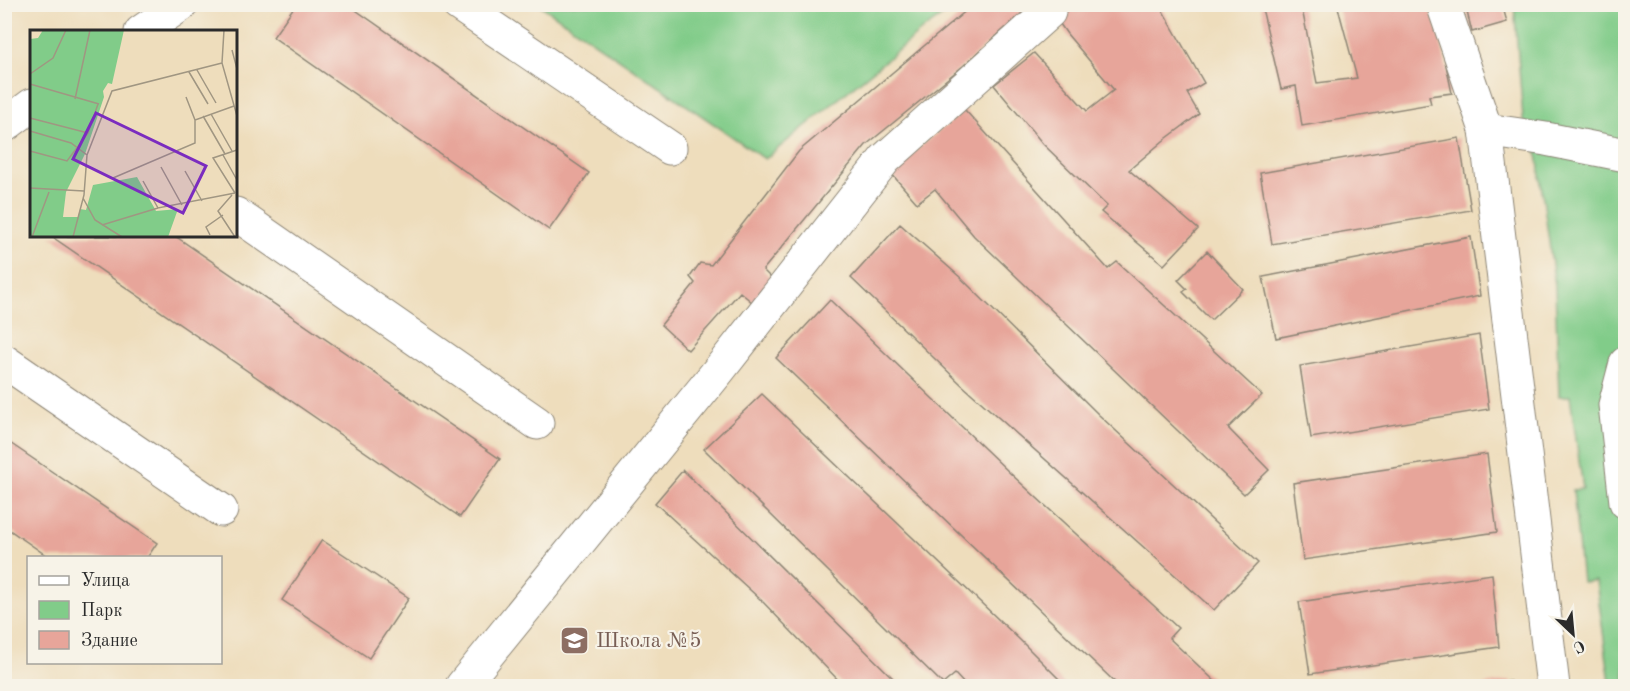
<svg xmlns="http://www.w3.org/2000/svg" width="1630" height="691" viewBox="0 0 1630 691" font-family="'Old Standard TT',serif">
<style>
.green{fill:#81cc89;stroke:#567c5a;stroke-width:1.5}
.building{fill:#e7a59a}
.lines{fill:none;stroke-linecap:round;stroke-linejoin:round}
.minor-casing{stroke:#8c8474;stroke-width:35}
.minor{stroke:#fff;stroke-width:33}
.labels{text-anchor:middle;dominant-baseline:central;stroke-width:4.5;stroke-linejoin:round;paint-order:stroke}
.education-label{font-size:21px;fill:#785e54;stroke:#f7f3e8;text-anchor:start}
.inset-road{fill:none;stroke:#a09682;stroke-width:1.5}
.view{fill:#7b2cbf;fill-opacity:0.15;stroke:#7b2cbf;stroke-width:3}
.inset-edge{fill:none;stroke:#2b2b2b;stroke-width:3}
</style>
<rect width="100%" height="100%" fill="#f7f3e8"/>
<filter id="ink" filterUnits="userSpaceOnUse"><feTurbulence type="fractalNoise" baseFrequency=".0167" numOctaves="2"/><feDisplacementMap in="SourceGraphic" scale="12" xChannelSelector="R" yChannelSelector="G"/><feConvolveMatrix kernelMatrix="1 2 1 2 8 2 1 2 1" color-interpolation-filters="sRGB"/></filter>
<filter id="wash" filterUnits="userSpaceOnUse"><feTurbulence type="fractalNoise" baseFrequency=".008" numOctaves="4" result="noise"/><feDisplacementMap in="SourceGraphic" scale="24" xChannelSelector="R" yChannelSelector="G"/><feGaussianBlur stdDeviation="1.35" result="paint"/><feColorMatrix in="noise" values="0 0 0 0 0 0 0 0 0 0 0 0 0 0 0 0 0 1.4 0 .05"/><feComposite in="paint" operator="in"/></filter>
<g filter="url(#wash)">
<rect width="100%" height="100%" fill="#eeddbc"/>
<path class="green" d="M 540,5 L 958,5 L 925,28 L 765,159 Z
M 1514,5 L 1625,5 L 1625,686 L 1587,686 L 1610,682 L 1596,581 L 1582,582 L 1573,490 L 1583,489 L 1570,396 L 1559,396 L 1555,286 L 1534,132 L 1524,131 Z"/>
<g id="blocks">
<path class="building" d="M 296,4 L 347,4 L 589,173 L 549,230 L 273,37 Z
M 974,4 L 1032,4 L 963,66 L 866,145 L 763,270 L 773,280 L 753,303 L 740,292 L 688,350 L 661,325 L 695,283 L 690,277 L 700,263 L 711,265 L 799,151 Z
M 1046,4 L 1159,4 L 1204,83 L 1187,93 L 1199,114 L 1163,141 L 1129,170 L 1198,229 L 1164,265 L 1101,212 L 1107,206 L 1043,144 L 994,85 L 1034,53 L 1087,111 L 1114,90 L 1067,34 Z
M 1261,4 L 1301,4 L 1317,83 L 1357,78 L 1337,4 L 1428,4 L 1439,33 L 1452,93 L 1429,96 L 1431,104 L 1302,126 L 1296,86 L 1281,89 Z
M 1465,4 L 1502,4 L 1507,22 L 1472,32 Z
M 965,110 L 1108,269 L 1117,262 L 1262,395 L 1228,428 L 1269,470 L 1244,494 L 974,236 L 935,189 L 917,203 L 890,172 Z
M 1459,138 L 1471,210 L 1272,244 L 1260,173 Z
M 900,224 L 961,278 L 1099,415 L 1258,563 L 1214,610 L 962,385 L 851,278 Z
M 51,236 L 175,236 L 500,459 L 460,517 Z
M 1471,237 L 1480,296 L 1276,338 L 1263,277 Z
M 1207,251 L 1243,289 L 1211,320 L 1183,292 L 1187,289 L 1178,280 Z
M 830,300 L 1011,474 L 1178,628 L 1169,638 L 1220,686 L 1119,686 L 776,358 Z
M 1479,335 L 1489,409 L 1311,438 L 1300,366 Z
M 762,394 L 1020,640 L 1066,686 L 966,686 L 955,674 L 943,684 L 704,449 Z
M 4,439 L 157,543 L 147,558 L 50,558 L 4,526 Z
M 1487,454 L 1497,532 L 1303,560 L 1293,483 Z
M 683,470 L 901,686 L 844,686 L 761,600 L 655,503 Z
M 322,540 L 409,598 L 369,658 L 282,600 Z
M 1492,574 L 1499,647 L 1310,674 L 1299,602 Z
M 1510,681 L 1511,686 L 1484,686 L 1484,685 Z"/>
</g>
</g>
<g filter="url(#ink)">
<use href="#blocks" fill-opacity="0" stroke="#8c8474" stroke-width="1.5"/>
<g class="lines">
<defs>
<path id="minor" d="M 458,4 L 670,148
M 1443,4 L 1486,130 L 1553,686
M 141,32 L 182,4
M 4,126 L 32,105
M 1486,130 L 1546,139 L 1626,155
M 236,214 L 537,423
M 4,361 L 221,510
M 1626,363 L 1615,405 L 1626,502
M 462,686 L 719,370 L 885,159 L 1049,12"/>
</defs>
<use href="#minor" class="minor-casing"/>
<use href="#minor" class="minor"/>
</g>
</g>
<defs>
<symbol id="school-square" viewBox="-11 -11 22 22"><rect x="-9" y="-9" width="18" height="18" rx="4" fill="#8d6e63" stroke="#f7f3e8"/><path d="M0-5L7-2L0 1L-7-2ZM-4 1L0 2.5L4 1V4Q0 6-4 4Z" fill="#fff"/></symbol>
</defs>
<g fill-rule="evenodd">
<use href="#school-square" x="558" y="624" width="33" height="33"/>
</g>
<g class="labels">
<g class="education-label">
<text x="596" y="641">Школа №5</text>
</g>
</g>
<g transform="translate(30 30)">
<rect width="207" height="207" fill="#eeddbc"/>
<path d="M 13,0 L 94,0 L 82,54 L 78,53 L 73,61 L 74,67 L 55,124 L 36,162 L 33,187 L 48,187 L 50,179 L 56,180 L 63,155 L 107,147 L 126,181 L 148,179 L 138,207 L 0,207 L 0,9 L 8,8 Z" fill="#81cc89"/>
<path class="inset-road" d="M 194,0 L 192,33 L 207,86M 202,20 L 207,39M 167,40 L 186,73M 159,42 L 178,74M 0,44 L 23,28 L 36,0M 0,54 L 69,74M 156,67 L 165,90M 45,69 L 60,0M 181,84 L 202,121M 173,86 L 195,124M 0,88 L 58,103M 0,101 L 41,113 L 57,125M 0,121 L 37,131 L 58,103 L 68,74M 193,125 L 207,150M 131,137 L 152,175M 155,141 L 172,171M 83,148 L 165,113 L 165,90 L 204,76M 113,151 L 128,178 L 205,163M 0,158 L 54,161M 205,163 L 183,128 L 207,120M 202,165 L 188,181 L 205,207M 53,168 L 65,190 L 92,207M 72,195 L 128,178M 180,205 L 176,197 L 193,185M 2,207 L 19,162M 43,207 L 54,165 L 57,125 L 82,61 L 192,33"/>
<path class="view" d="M 66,83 L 176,136 L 153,183 L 43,129 Z"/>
<rect width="207" height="207" class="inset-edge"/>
</g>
<rect width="1630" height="691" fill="none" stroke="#f7f3e8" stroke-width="24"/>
<rect x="27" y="556" width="195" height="108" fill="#f7f3e8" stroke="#a5a39c" stroke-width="1.5"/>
<rect x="39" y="576" width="30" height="9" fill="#ffffff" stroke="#a5a39c" stroke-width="1.5"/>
<text x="81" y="586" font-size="18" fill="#2b2b2b">Улица</text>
<rect x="39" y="601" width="30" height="18" fill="#81cc89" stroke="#a5a39c" stroke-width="1.5"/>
<text x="81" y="616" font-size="18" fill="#2b2b2b">Парк</text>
<rect x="39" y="631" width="30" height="18" fill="#e7a59a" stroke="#a5a39c" stroke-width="1.5"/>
<text x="81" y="646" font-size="18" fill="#2b2b2b">Здание</text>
<g transform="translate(1573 634) rotate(154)" stroke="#f7f3e8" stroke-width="4.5" paint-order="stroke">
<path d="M0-4.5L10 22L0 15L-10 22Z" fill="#2b2b2b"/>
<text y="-9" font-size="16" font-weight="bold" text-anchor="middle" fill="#2b2b2b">С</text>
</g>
</svg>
